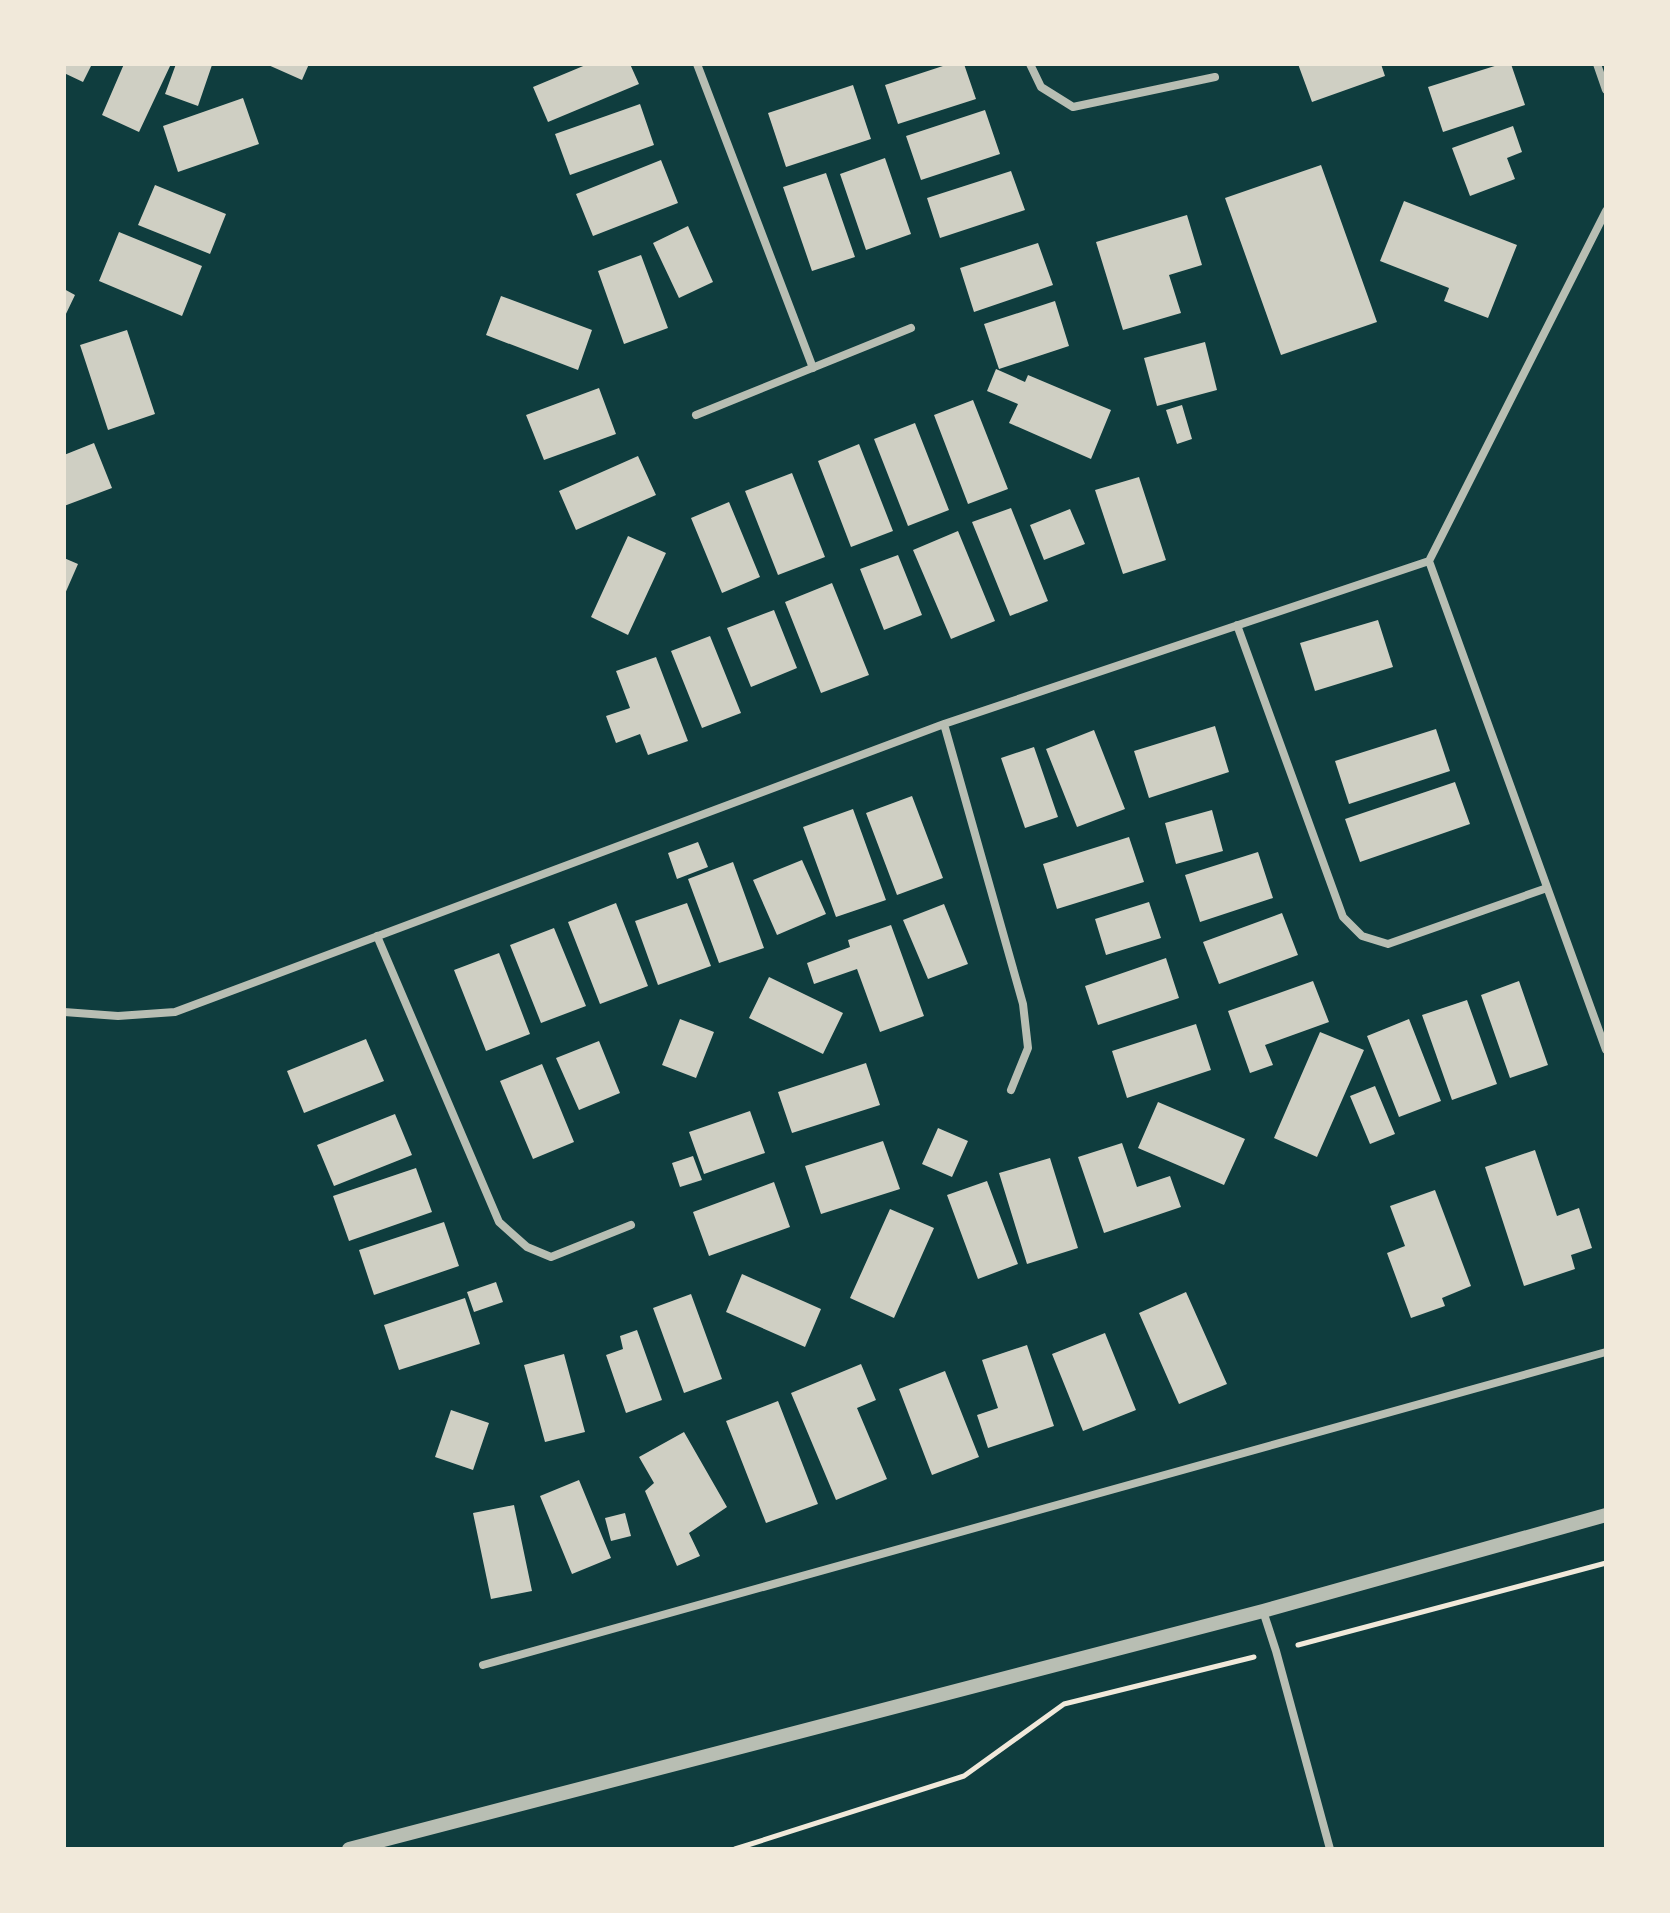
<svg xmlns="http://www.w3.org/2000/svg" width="1670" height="1913" viewBox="0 0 1670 1913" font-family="'Fira Sans Condensed',sans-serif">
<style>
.building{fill:#cfcfc3}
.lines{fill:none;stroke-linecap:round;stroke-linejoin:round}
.path{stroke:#f1e9da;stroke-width:5}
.minor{stroke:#b8beb3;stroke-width:8}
.tertiary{stroke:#b8beb3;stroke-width:14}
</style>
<rect width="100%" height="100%" fill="#0f3d3e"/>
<path class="building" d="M 64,64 L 92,64 L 83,82 L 64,73 Z
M 124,64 L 171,64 L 139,132 L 102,115 Z
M 176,64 L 212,65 L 198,106 L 165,94 Z
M 266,64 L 309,64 L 302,80 Z
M 588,64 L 630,64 L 639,84 L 548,122 L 533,87 Z
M 949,64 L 964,64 L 976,99 L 898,124 L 885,85 Z
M 1298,64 L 1381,64 L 1385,76 L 1312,102 Z
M 1501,64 L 1511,64 L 1525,105 L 1443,132 L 1428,87 Z
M 853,85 L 871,139 L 786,167 L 768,113 Z
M 243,98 L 259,144 L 178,172 L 163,126 Z
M 640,104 L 654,145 L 570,175 L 555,134 Z
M 985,110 L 1000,154 L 921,180 L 906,136 Z
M 1513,126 L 1522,152 L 1507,158 L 1515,179 L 1470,196 L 1452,148 Z
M 885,158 L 911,234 L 866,250 L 840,174 Z
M 661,160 L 678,203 L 593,236 L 576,194 Z
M 1321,165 L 1377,322 L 1281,355 L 1225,198 Z
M 1011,171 L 1025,210 L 940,238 L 927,198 Z
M 826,173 L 855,257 L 812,271 L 783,187 Z
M 155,185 L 226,214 L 210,254 L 138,225 Z
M 1404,201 L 1517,245 L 1488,318 L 1444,301 L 1449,288 L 1380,261 Z
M 1187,215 L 1202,265 L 1169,275 L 1181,313 L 1123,330 L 1096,242 Z
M 688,226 L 713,282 L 679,298 L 653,243 Z
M 119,232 L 202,266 L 182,316 L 99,281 Z
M 1038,243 L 1053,285 L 974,312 L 960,268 Z
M 641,255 L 668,328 L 624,344 L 598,271 Z
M 64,289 L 75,295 L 64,318 Z
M 501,296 L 592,330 L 578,370 L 486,335 Z
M 1055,301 L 1069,346 L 999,369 L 984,324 Z
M 127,330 L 155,414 L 108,430 L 80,345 Z
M 1205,342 L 1217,390 L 1157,406 L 1144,358 Z
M 996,369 L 1025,382 L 1028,375 L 1111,410 L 1091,459 L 1009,423 L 1018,404 L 987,391 Z
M 599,388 L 616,434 L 544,460 L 526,415 Z
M 973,400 L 1008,489 L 968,504 L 934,415 Z
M 1182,405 L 1192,439 L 1177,444 L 1166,410 Z
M 915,423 L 949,510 L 908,526 L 874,439 Z
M 94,443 L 112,488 L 64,506 L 64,455 Z
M 859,444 L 893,531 L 851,547 L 818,461 Z
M 638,456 L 656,495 L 576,530 L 559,491 Z
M 792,473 L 825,557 L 778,575 L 745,491 Z
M 1139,477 L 1166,560 L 1123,574 L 1095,490 Z
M 729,502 L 760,577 L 722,593 L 691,518 Z
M 1011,508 L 1048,601 L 1010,616 L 972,522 Z
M 1070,509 L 1085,544 L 1044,560 L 1030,525 Z
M 958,531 L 995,621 L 951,639 L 913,550 Z
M 628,536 L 666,553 L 628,635 L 591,617 Z
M 898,555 L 922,615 L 884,630 L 860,569 Z
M 64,558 L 78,564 L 64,596 Z
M 832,583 L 869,675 L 821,693 L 785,602 Z
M 774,610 L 797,668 L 751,687 L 727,628 Z
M 1378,620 L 1393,667 L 1315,691 L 1300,643 Z
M 710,636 L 741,713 L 702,728 L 671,651 Z
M 656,657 L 688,741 L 648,755 L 640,734 L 616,743 L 606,716 L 630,708 L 616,671 Z
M 1215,726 L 1229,772 L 1149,798 L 1134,751 Z
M 1436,729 L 1450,771 L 1349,804 L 1335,761 Z
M 1094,730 L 1125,809 L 1077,827 L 1046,749 Z
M 1034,747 L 1058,817 L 1025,828 L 1001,758 Z
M 1455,782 L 1470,824 L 1360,862 L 1345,819 Z
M 912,796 L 943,878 L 897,895 L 866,813 Z
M 853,809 L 886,900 L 836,917 L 803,827 Z
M 1212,810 L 1223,851 L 1176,864 L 1165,823 Z
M 1129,837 L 1144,882 L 1057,909 L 1043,864 Z
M 698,842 L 708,867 L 677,879 L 668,853 Z
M 1258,852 L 1273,898 L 1200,922 L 1185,875 Z
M 802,860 L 826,914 L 777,935 L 753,880 Z
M 733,862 L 764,948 L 719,963 L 688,879 Z
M 1149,902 L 1161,938 L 1106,955 L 1095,919 Z
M 616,903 L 648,986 L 600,1004 L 568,922 Z
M 687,903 L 711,966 L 658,985 L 635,921 Z
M 944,904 L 968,964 L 928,979 L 903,920 Z
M 1282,913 L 1298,955 L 1219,984 L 1203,942 Z
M 891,925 L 924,1016 L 880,1032 L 857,969 L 814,984 L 807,963 L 850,947 L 848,940 Z
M 554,928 L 586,1006 L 541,1023 L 510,945 Z
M 499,953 L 530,1034 L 486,1051 L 454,970 Z
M 1166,958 L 1179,998 L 1098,1025 L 1085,986 Z
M 769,977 L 843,1013 L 823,1054 L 749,1018 Z
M 1313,981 L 1329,1022 L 1265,1045 L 1273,1065 L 1250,1073 L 1228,1011 Z
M 1519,981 L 1548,1065 L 1510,1078 L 1481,995 Z
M 1467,1000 L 1497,1084 L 1452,1100 L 1422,1015 Z
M 680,1019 L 714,1032 L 696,1078 L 662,1065 Z
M 1409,1019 L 1441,1101 L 1399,1117 L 1367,1036 Z
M 1196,1024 L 1211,1070 L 1127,1098 L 1112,1051 Z
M 1320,1032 L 1364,1050 L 1317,1157 L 1274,1138 Z
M 366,1039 L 384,1081 L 304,1113 L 287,1071 Z
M 599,1041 L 620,1093 L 579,1110 L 556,1058 Z
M 866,1063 L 880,1105 L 792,1133 L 778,1092 Z
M 542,1064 L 574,1142 L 533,1159 L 500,1081 Z
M 1375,1086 L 1395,1134 L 1370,1144 L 1350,1096 Z
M 1158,1102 L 1245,1139 L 1224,1185 L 1138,1148 Z
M 750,1111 L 765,1153 L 704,1174 L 689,1132 Z
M 395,1114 L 412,1155 L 334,1186 L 317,1145 Z
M 938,1128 L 968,1141 L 952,1177 L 922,1164 Z
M 883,1141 L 900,1189 L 821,1214 L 805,1166 Z
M 1122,1143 L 1137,1187 L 1170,1176 L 1181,1207 L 1104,1233 L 1078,1157 Z
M 1535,1150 L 1557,1216 L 1579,1208 L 1592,1248 L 1571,1255 L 1575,1269 L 1524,1286 L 1485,1167 Z
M 693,1156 L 702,1180 L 680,1187 L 672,1163 Z
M 1050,1158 L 1078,1248 L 1027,1264 L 999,1173 Z
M 416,1168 L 432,1212 L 349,1241 L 333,1196 Z
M 987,1181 L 1018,1264 L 978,1279 L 947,1195 Z
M 774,1182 L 790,1227 L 709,1256 L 693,1212 Z
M 1435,1190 L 1471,1286 L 1442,1298 L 1445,1306 L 1411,1318 L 1387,1253 L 1405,1246 L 1390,1206 Z
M 890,1209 L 934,1228 L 894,1318 L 850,1298 Z
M 444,1222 L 459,1266 L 374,1295 L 359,1250 Z
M 742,1274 L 821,1309 L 805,1347 L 726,1312 Z
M 496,1282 L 503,1302 L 474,1312 L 467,1292 Z
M 1186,1292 L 1227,1384 L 1179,1404 L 1139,1313 Z
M 691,1294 L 722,1379 L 684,1393 L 653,1308 Z
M 465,1298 L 480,1344 L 399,1370 L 384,1325 Z
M 637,1330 L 662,1400 L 626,1413 L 606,1355 L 623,1349 L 620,1336 Z
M 1105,1333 L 1136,1410 L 1083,1431 L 1052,1354 Z
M 1027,1345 L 1054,1426 L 988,1448 L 977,1415 L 998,1408 L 982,1360 Z
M 564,1354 L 585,1432 L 545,1442 L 524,1365 Z
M 861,1364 L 876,1400 L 857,1408 L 887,1479 L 836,1500 L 791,1393 Z
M 945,1371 L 979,1457 L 932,1475 L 899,1389 Z
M 778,1401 L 818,1504 L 766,1523 L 726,1421 Z
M 451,1410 L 489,1423 L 473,1470 L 435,1457 Z
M 684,1432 L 727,1507 L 689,1533 L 700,1556 L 677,1566 L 645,1491 L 654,1483 L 639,1457 Z
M 579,1480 L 611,1558 L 572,1574 L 540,1496 Z
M 514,1505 L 532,1591 L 491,1599 L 473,1513 Z
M 625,1513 L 631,1536 L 611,1541 L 605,1518 Z"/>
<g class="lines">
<path class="path" d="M 1298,1645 L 1606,1563
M 735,1849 L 964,1776 L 1064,1704 L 1254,1657"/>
<path class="minor" d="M 697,64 L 813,368
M 1030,64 L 1041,87 L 1073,107 L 1215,77
M 1597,64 L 1606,90
M 696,415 L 911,328
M 1429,561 L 1606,211
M 1237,625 L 1343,917 L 1362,936 L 1388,944 L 1547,888
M 944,724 L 1023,1004 L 1028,1048 L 1011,1090
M 377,936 L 499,1222 L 527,1247 L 551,1257 L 631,1225
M 64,1012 L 118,1016 L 175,1012 L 944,724 L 1429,561 L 1606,1050
M 1263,1611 L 1276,1651 L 1330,1849
M 483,1665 L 1606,1352"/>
<path class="tertiary" d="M 349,1849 L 1263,1611 L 1606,1515"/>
</g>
<rect width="1670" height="1913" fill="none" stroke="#f1e9da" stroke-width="132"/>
</svg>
